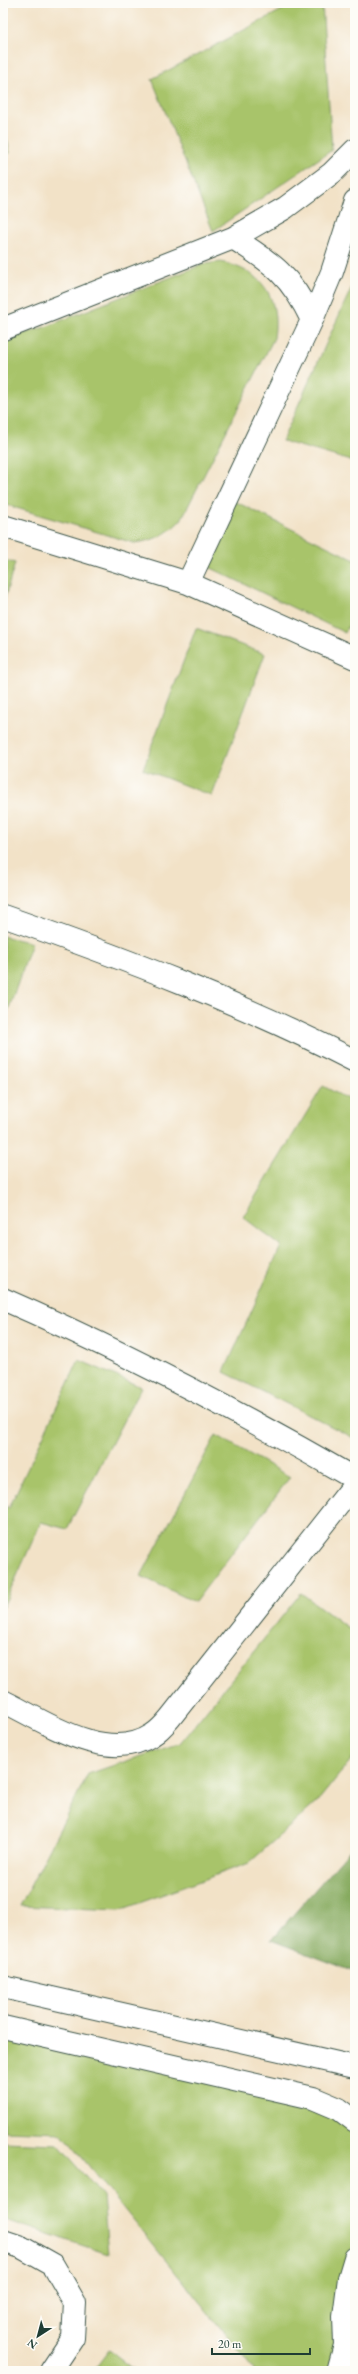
<svg xmlns="http://www.w3.org/2000/svg" width="358" height="2374" viewBox="0 0 358 2374" font-family="'EB Garamond',serif">
<style>
.green{fill:#a8c46b;stroke:#648050}
.forest{fill:#86aa5f;stroke:#52744a}
.lines{fill:none;stroke-linecap:round;stroke-linejoin:round}
.minor-casing{stroke:#3f564a;stroke-width:24}
.minor{stroke:#fff;stroke-width:22}
</style>
<rect width="100%" height="100%" fill="#fdfcf7"/>
<filter id="ink" filterUnits="userSpaceOnUse"><feTurbulence type="fractalNoise" baseFrequency=".025" numOctaves="2"/><feDisplacementMap in="SourceGraphic" scale="8" xChannelSelector="R" yChannelSelector="G"/><feConvolveMatrix kernelMatrix="1 2 1 2 8 2 1 2 1" color-interpolation-filters="sRGB"/></filter>
<filter id="wash" filterUnits="userSpaceOnUse"><feTurbulence type="fractalNoise" baseFrequency=".012" numOctaves="4" result="noise"/><feDisplacementMap in="SourceGraphic" scale="16" xChannelSelector="R" yChannelSelector="G"/><feGaussianBlur stdDeviation="0.9" result="paint"/><feColorMatrix in="noise" values="0 0 0 0 0 0 0 0 0 0 0 0 0 0 0 0 0 1.4 0 .05"/><feComposite in="paint" operator="in"/></filter>
<g filter="url(#wash)">
<rect width="100%" height="100%" fill="#f2e2c7"/>
<path class="green" d="M 295,3 L 322,3 L 332,150 L 213,231 L 152,79 Z
M 3,121 L 10,153 L 3,155 Z
M 221,262 C 262,271 280,296 274,338 L 181,520 C 166,535 154,541 134,543 L 3,504 L 3,340 L 45,327 L 204,264 Z
M 355,280 L 355,462 L 282,441 Z
M 234,501 L 355,560 L 355,612 L 345,633 L 203,564 Z
M 3,560 L 15,563 L 3,604 Z
M 196,628 L 265,654 L 212,796 L 143,769 Z
M 3,936 L 32,943 L 3,1025 Z
M 323,1086 L 355,1103 L 354,1438 L 224,1372 L 281,1246 L 243,1217 Z
M 79,1360 L 141,1387 L 67,1529 L 41,1522 L 3,1607 L 3,1505 L 9,1508 Z
M 216,1435 L 290,1477 L 195,1602 L 141,1576 Z
M 301,1593 L 355,1633 L 355,1755 L 317,1802 L 249,1863 L 120,1910 L 20,1906 L 88,1774 L 180,1743 Z
M 3,2027 L 313,2098 L 355,2121 L 355,2258 L 338,2371 L 253,2371 L 254,2369 L 62,2133 L 3,2131 Z
M 3,2142 L 58,2144 L 103,2196 L 108,2254 L 3,2219 Z
M 109,2350 L 137,2371 L 93,2371 Z"/>
<path class="forest" d="M 355,1844 L 355,1972 L 271,1940 Z"/>
</g>
<g filter="url(#ink)">
<g class="lines">
<defs>
<path id="minor" d="M 233,238 C 273,263 291,276 312,320
M 3,329 L 233,238 L 285,208 L 332,173 L 355,150
M 3,526 L 188,583 L 355,658
M 188,583 L 312,320 L 332,272 L 355,201
M 3,916 C 123,958 242,1003 355,1061
M 3,1299 C 124,1352 241,1413 355,1479
M 3,1701 C 44,1721 107,1765 152,1735 C 159,1731 165,1724 170,1718 L 355,1484
M 3,1987 L 355,2067
M 3,2027 L 313,2098 L 339,2109 L 355,2121
M 3,2241 L 21,2247 L 53,2265 L 75,2303 L 73,2338 L 51,2371
M 338,2371 L 345,2345 L 344,2316 L 349,2278 L 355,2258"/>
</defs>
<use href="#minor" class="minor-casing"/>
<use href="#minor" class="minor"/>
</g>
</g>
<rect width="358" height="2374" fill="none" stroke="#fdfcf7" stroke-width="16"/>
<g transform="translate(38 2336) rotate(216)" stroke="#fdfcf7" stroke-width="3" paint-order="stroke">
<path d="M0-3L7 15L0 10L-7 15Z" fill="#1f3d34"/>
<text y="-6" font-size="11" font-weight="bold" text-anchor="middle" fill="#1f3d34">N</text>
</g>
<path d="M212 2348v6h98v-6" fill="none" stroke="#1f3d34" stroke-width="2"/>
<text x="218" y="2348" font-size="12" fill="#1f3d34" stroke="#fdfcf7" stroke-width="3" paint-order="stroke">20 m</text>
</svg>
